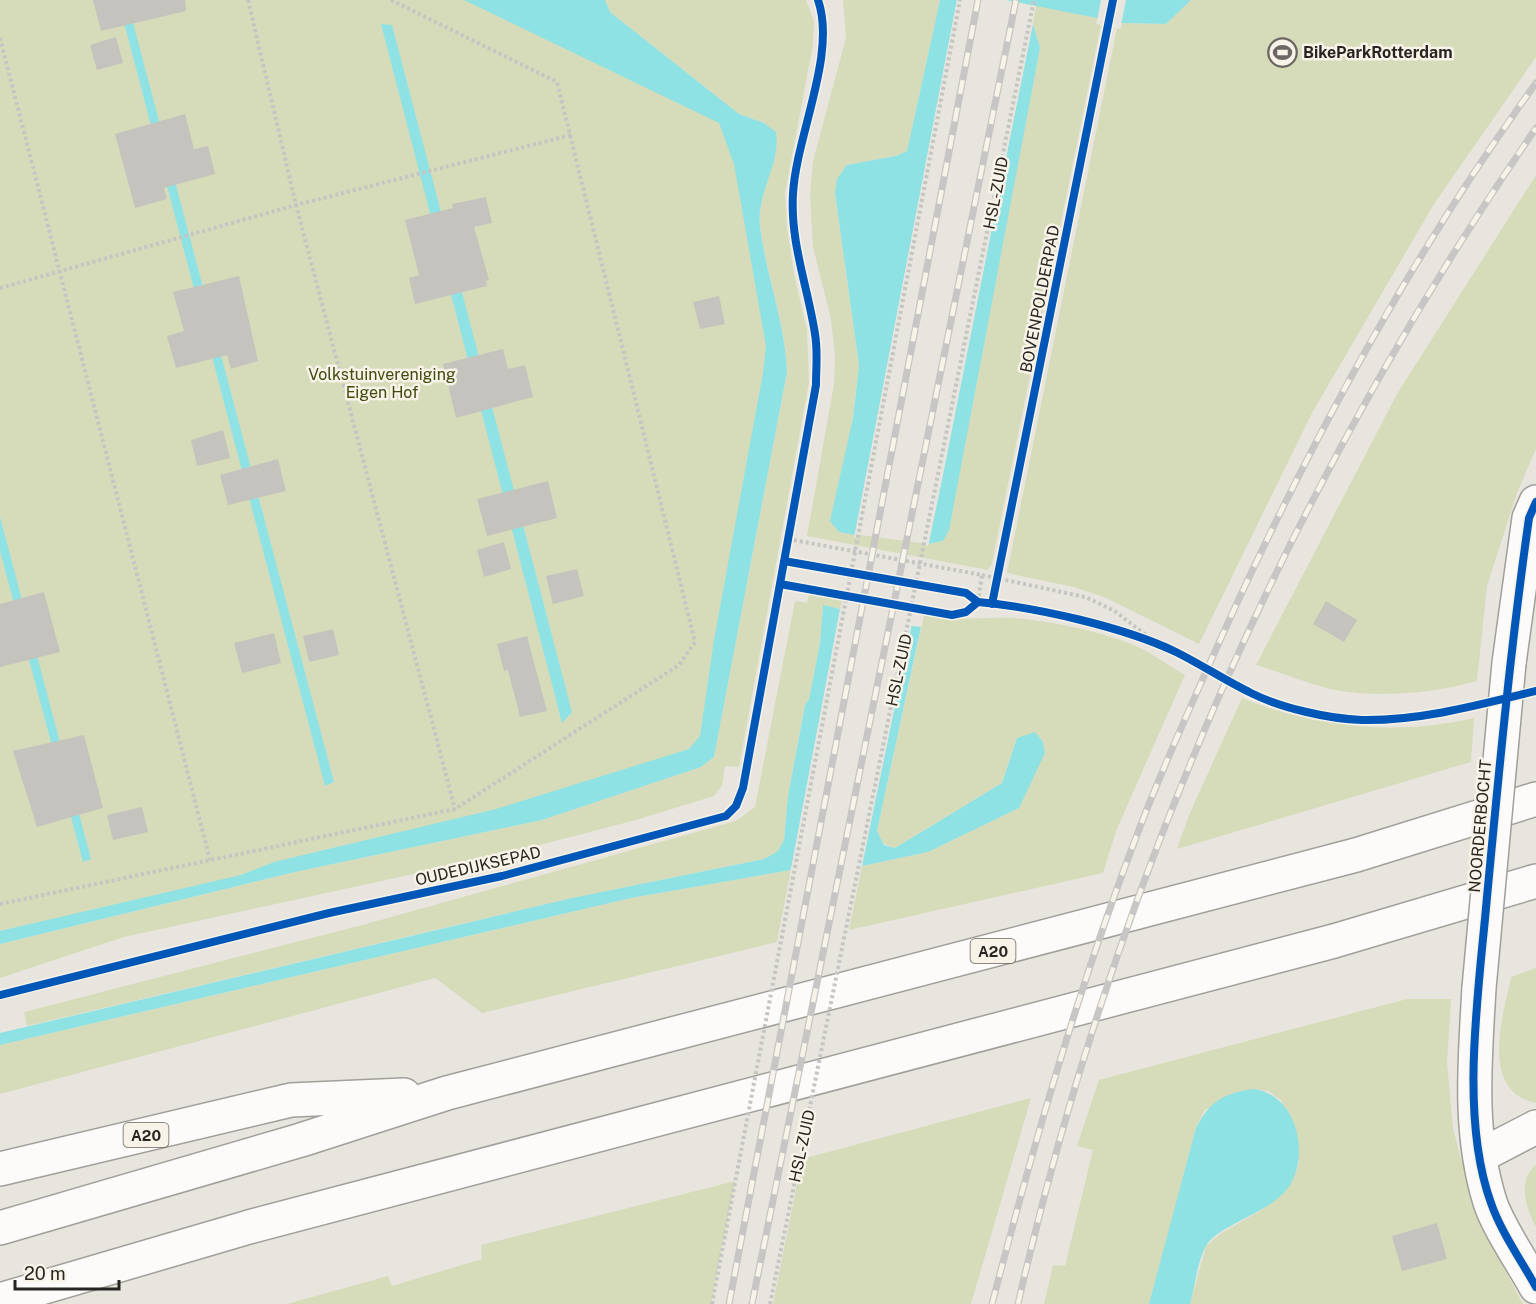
<svg xmlns="http://www.w3.org/2000/svg" width="1536" height="1304" viewBox="0 0 1536 1304" font-family="'Public Sans',sans-serif">
<style>
.green{fill:#d6dcb9}
.water{fill:#8ee2e4}
.pier{fill:#e8e5de}
.building{fill:#c5c3be}
.lines{fill:none;stroke-linecap:round;stroke-linejoin:round}
.minor-casing{stroke:#a19f9a;stroke-width:36}
.highway-casing{stroke:#a19f9a;stroke-width:36}
.path{stroke:#c5c5c3;stroke-width:4;stroke-dasharray:3 3;stroke-linecap:butt}
.minor{stroke:#fcfbfa;stroke-width:33}
.highway{stroke:#fcfbfa;stroke-width:33}
.rail-casing{stroke:#c7c6c4;stroke-width:7}
.rail{stroke:#f8f3e8;stroke-width:4.5;stroke-dasharray:14;stroke-linecap:butt}
.minor-bridge-casing{stroke:#a19f9a;stroke-width:36;stroke-linecap:butt}
.path-bridge{stroke:#c5c5c3;stroke-width:4;stroke-dasharray:3 3;stroke-linecap:butt}
.minor-bridge{stroke:#fcfbfa;stroke-width:33}
.cycleway-casing{stroke:#f8f3e8;stroke-width:11}
.cycleway{stroke:#0057b8;stroke-width:8}
.labels{text-anchor:middle;dominant-baseline:central;stroke-width:5;stroke-linejoin:round;paint-order:stroke}
.shield{fill:#f8f3e8;stroke:#66635d;stroke-width:1.5}
.shield-label{font-size:15px;font-weight:bold;fill:#272521}
.poi-label{font-size:16px;font-weight:bold;fill:#272521;stroke:#f8f3e8;text-anchor:start}
.street-label{font-size:16px;fill:#272521;stroke:#f8f3e8}
.park-label{font-size:16px;fill:#404b0e;stroke:#f8f3e8}
</style>
<rect width="100%" height="100%" fill="#e8e5de"/>
<path class="green" d="M 0,0 L 584,0 L 749,130 L 753,214 L 776,353 L 705,746 L 678,767 L 0,939 Z
M 605,0 L 806,0 L 814,21 L 813,45 L 785,193 L 787,228 L 794,274 L 807,330 L 809,382 L 739,767 L 725,766 L 722,786 L 714,796 L 636,820 L 505,854 L 124,937 L 0,978 L 0,944 L 295,872 L 542,820 L 701,767 L 714,757 L 787,372 C 785,321 766,275 760,226 C 756,194 781,164 775,132 L 764,123 L 739,114 L 610,12 Z
M 843,0 L 940,0 L 907,151 L 896,156 L 847,165 L 835,193 L 859,365 L 839,532 L 928,544 L 943,541 L 1040,48 L 1033,24 L 1036,5 L 1098,18 L 1096,24 L 1101,25 L 992,563 L 988,570 L 807,536 L 834,384 L 835,357 L 831,319 L 813,247 L 810,194 L 813,161 L 846,38 Z
M 1191,0 L 1536,0 L 1536,57 L 1434,204 L 1312,413 L 1199,644 L 1104,597 L 1074,587 L 1007,573 L 1117,28 L 1120,29 L 1122,23 L 1166,24 Z
M 1536,175 L 1536,449 L 1517,493 L 1487,586 L 1477,681 C 1435,693 1378,698 1335,690 C 1308,684 1282,673 1256,665 L 1397,394 Z
M 809,594 L 842,600 L 840,609 L 823,606 L 820,643 L 809,699 L 805,705 L 788,796 L 784,840 L 778,851 L 764,859 L 572,898 L 27,1026 L 24,1012 L 366,924 L 736,821 L 755,807 L 795,601 L 807,603 Z
M 924,615 C 957,623 991,615 1025,619 C 1059,623 1097,631 1129,643 C 1148,650 1167,665 1185,675 L 1116,831 L 1103,873 L 849,930 L 862,866 L 928,852 L 1019,808 L 1017,738 L 1002,783 L 895,848 C 885,845 879,842 877,831 Z
M 1242,698 C 1315,728 1397,736 1474,718 L 1471,762 L 1177,849 L 1189,815 Z
M 791,870 L 777,942 L 482,1013 L 435,978 L 0,1094 L 0,1045 L 631,898 Z
M 1536,968 L 1536,1103 C 1479,1091 1503,1016 1511,977 Z
M 1407,999 L 1451,999 L 1447,1062 L 1453,1129 L 1477,1217 L 1523,1304 L 1190,1304 L 1206,1246 L 1220,1234 L 1263,1209 L 1287,1188 L 1299,1163 L 1281,1100 L 1268,1091 L 1254,1089 L 1205,1110 L 1196,1128 L 1151,1304 L 1044,1304 L 1053,1265 L 1065,1266 L 1093,1150 L 1077,1146 L 1099,1080 Z
M 1031,1098 L 971,1304 L 773,1304 L 802,1159 Z
M 1536,1165 L 1536,1227 C 1526,1209 1517,1180 1536,1165 Z
M 735,1181 L 711,1304 L 287,1304 L 388,1276 L 392,1286 L 482,1259 L 481,1245 Z"/>
<path class="water" d="M 118,0 L 127,0 L 334,782 L 325,786 Z
M 464,0 L 605,0 L 610,12 L 739,114 L 764,123 L 776,132 C 781,164 756,194 760,226 C 766,276 785,321 787,372 L 714,757 L 701,767 L 542,820 L 295,872 L 0,944 L 0,931 L 241,875 L 274,862 L 496,809 L 689,749 L 700,736 L 714,640 L 763,373 L 766,346 L 734,164 L 719,123 Z
M 940,0 L 957,0 L 855,535 L 839,532 L 830,521 L 853,418 L 859,365 L 835,193 L 837,179 L 847,165 L 896,156 L 907,151 Z
M 1006,0 L 1191,0 L 1166,24 L 1122,23 Z
M 381,24 L 392,25 L 572,712 L 562,723 Z
M 1033,24 L 1040,48 L 949,530 L 943,541 L 928,544 Z
M 0,517 L 91,859 L 83,862 L 0,551 Z
M 823,605 L 840,609 L 791,870 L 631,898 L 0,1045 L 0,1033 L 572,898 L 764,859 L 778,851 L 784,840 L 788,796 L 805,705 L 809,699 L 820,643 Z
M 911,626 L 921,627 L 877,831 L 884,845 L 895,848 L 1002,783 L 1017,738 L 1035,732 L 1043,742 L 1045,753 L 1019,808 L 928,852 L 862,866 Z
M 1254,1089 C 1297,1095 1311,1155 1288,1188 C 1270,1213 1218,1225 1206,1246 C 1197,1262 1195,1287 1190,1304 L 1149,1304 L 1196,1128 C 1210,1101 1224,1093 1254,1089 Z"/>
<path class="pier" d="M 957,0 L 960,0 L 858,536 L 854,538 Z
M 1101,0 L 1126,0 L 1121,25 L 1097,21 Z
M 1033,21 L 944,470 L 928,547 L 925,544 L 1030,24 Z
M 841,606 L 843,610 L 794,871 L 790,874 Z
M 912,623 L 891,725 L 861,869 L 859,866 L 888,724 L 908,625 Z"/>
<path class="building" d="M 93,0 L 185,0 L 186,11 L 101,31 Z
M 116,37 L 123,63 L 97,70 L 90,45 Z
M 185,114 L 194,149 L 208,146 L 215,174 L 164,188 L 167,199 L 135,208 L 115,134 Z
M 486,197 L 492,223 L 474,227 L 489,280 L 486,281 L 487,286 L 415,304 L 409,278 L 419,275 L 405,220 L 453,208 L 452,204 Z
M 239,276 L 258,361 L 231,369 L 227,355 L 176,368 L 167,336 L 184,331 L 173,292 Z
M 719,296 L 725,324 L 700,329 L 693,302 Z
M 503,349 L 508,369 L 525,365 L 533,397 L 456,418 L 443,364 Z
M 223,430 L 230,458 L 197,466 L 191,440 Z
M 278,459 L 286,491 L 228,505 L 220,475 Z
M 548,481 L 557,518 L 487,536 L 477,499 Z
M 504,542 L 511,569 L 484,577 L 477,550 Z
M 577,569 L 584,596 L 553,604 L 546,576 Z
M 44,592 L 60,652 L 0,667 L 0,604 Z
M 1326,601 L 1357,620 L 1344,642 L 1313,624 Z
M 333,629 L 339,655 L 309,662 L 303,636 Z
M 274,633 L 281,663 L 242,673 L 234,643 Z
M 527,636 L 547,711 L 520,717 L 508,670 L 504,671 L 497,644 Z
M 84,735 L 103,808 L 37,827 L 13,751 Z
M 142,807 L 148,832 L 113,840 L 107,815 Z
M 1437,1223 L 1447,1259 L 1402,1271 L 1392,1236 Z"/>
<g class="lines">
<defs>
<path id="minor" d="M 1509,663 L 1529,518 L 1536,502
M 1479,988 C 1475,1060 1468,1132 1490,1202 C 1498,1227 1523,1263 1536,1287
M 1480,1156 L 1536,1127"/>
<path id="highway" d="M 0,1169 L 291,1100 L 404,1095
M 0,1228 L 301,1140 L 447,1093 L 1356,855 L 1536,799
M 0,1300 L 249,1227 L 1334,941 L 1536,881"/>
</defs>
<use href="#minor" class="minor-casing"/>
<use href="#highway" class="highway-casing"/>
<path class="path" d="M 248,0 L 296,205 L 455,809
M 820,3 L 821,0
M 0,38 L 210,860
M 0,288 L 296,205 L 571,135
M 788,539 L 982,575 L 978,602
M 982,575 L 1085,597 L 1113,610 L 1162,647
M 0,904 L 455,809 L 679,665 L 695,642 L 557,82 L 391,0"/>
<use href="#minor" class="minor"/>
<use href="#highway" class="highway"/>
<defs>
<path id="rail" d="M 729,1304 L 978,0
M 752,1304 L 1016,0
M 992,1304 C 1034,1143 1080,982 1140,827 C 1161,772 1185,719 1209,665 C 1299,462 1405,264 1536,83
M 1018,1304 C 1113,885 1292,482 1536,128"/>
</defs>
<use href="#rail" class="rail-casing"/>
<use href="#rail" class="rail"/>
<defs>
<path id="minor-bridge" d="M 1479,988 L 1509,663"/>
</defs>
<use href="#minor-bridge" class="minor-bridge-casing"/>
<path class="path-bridge" d="M 712,1304 L 960,0
M 770,1304 L 1034,0"/>
<use href="#minor-bridge" class="minor-bridge"/>
<defs>
<path id="cycleway" d="M 1536,502 L 1529,518 C 1511,644 1499,770 1487,897 C 1479,990 1459,1115 1491,1203 C 1501,1232 1521,1260 1536,1287
M 784,561 L 966,593 L 978,602 C 1035,607 1124,627 1176,652 C 1202,665 1226,681 1251,693 C 1281,708 1329,719 1362,720 C 1420,721 1479,705 1536,691
M 780,584 L 952,615 L 966,612 L 978,602
M 992,604 L 1113,0
M 0,995 L 329,913 L 502,876 L 726,816 L 736,806 L 743,788 L 816,385 C 816,368 818,351 815,334 C 808,288 790,242 793,194 C 796,136 837,54 818,0"/>
</defs>
<use href="#cycleway" class="cycleway-casing"/>
<use href="#cycleway" class="cycleway"/>
</g>
<defs>
<symbol id="stadium-ring" viewBox="-11 -11 22 22"><circle r="9.5" fill="#f8f3e8" stroke="#6b6863" stroke-width="1.5"/><path d="M0-5a6.5 5 0 1 0 0 10a6.5 5 0 1 0 0-10ZM-3.5-1.8h7v3.6h-7Z" fill="#6b6863"/></symbol>
</defs>
<g fill-rule="evenodd">
<use href="#stadium-ring" x="1266" y="36" width="33" height="33"/>
</g>
<g class="labels">
<g class="shield">
<rect x="970.5" y="939" width="45" height="24" rx="4.5"/>
<rect x="123.5" y="1123" width="45" height="24" rx="4.5"/>
</g>
<g class="shield-label">
<text x="993" y="951">A20</text>
<text x="146" y="1135">A20</text>
</g>
<g class="poi-label">
<text x="1303" y="52">BikeParkRotterdam</text>
</g>
<g class="street-label">
<text transform="translate(996 193) rotate(-79)">HSL-ZUID</text>
<text transform="translate(1040 299) rotate(-79)">BOVENPOLDERPAD</text>
<text transform="translate(899 670) rotate(-78)">HSL-ZUID</text>
<text transform="translate(1480 826) rotate(-85)">NOORDERBOCHT</text>
<text transform="translate(478 866) rotate(-13)">OUDEDIJKSEPAD</text>
<text transform="translate(802 1146) rotate(-78)">HSL-ZUID</text>
</g>
<g class="park-label">
<text x="382" y="374">Volkstuinvereniging<tspan x="382" dy="18">Eigen Hof</tspan></text>
</g>
</g>
<path d="M15 1280v9h104v-9" fill="none" stroke="#272521" stroke-width="3"/>
<text x="24" y="1280" font-size="18" fill="#272521" stroke="#f8f3e8" stroke-width="4.5" paint-order="stroke">20 m</text>
</svg>
